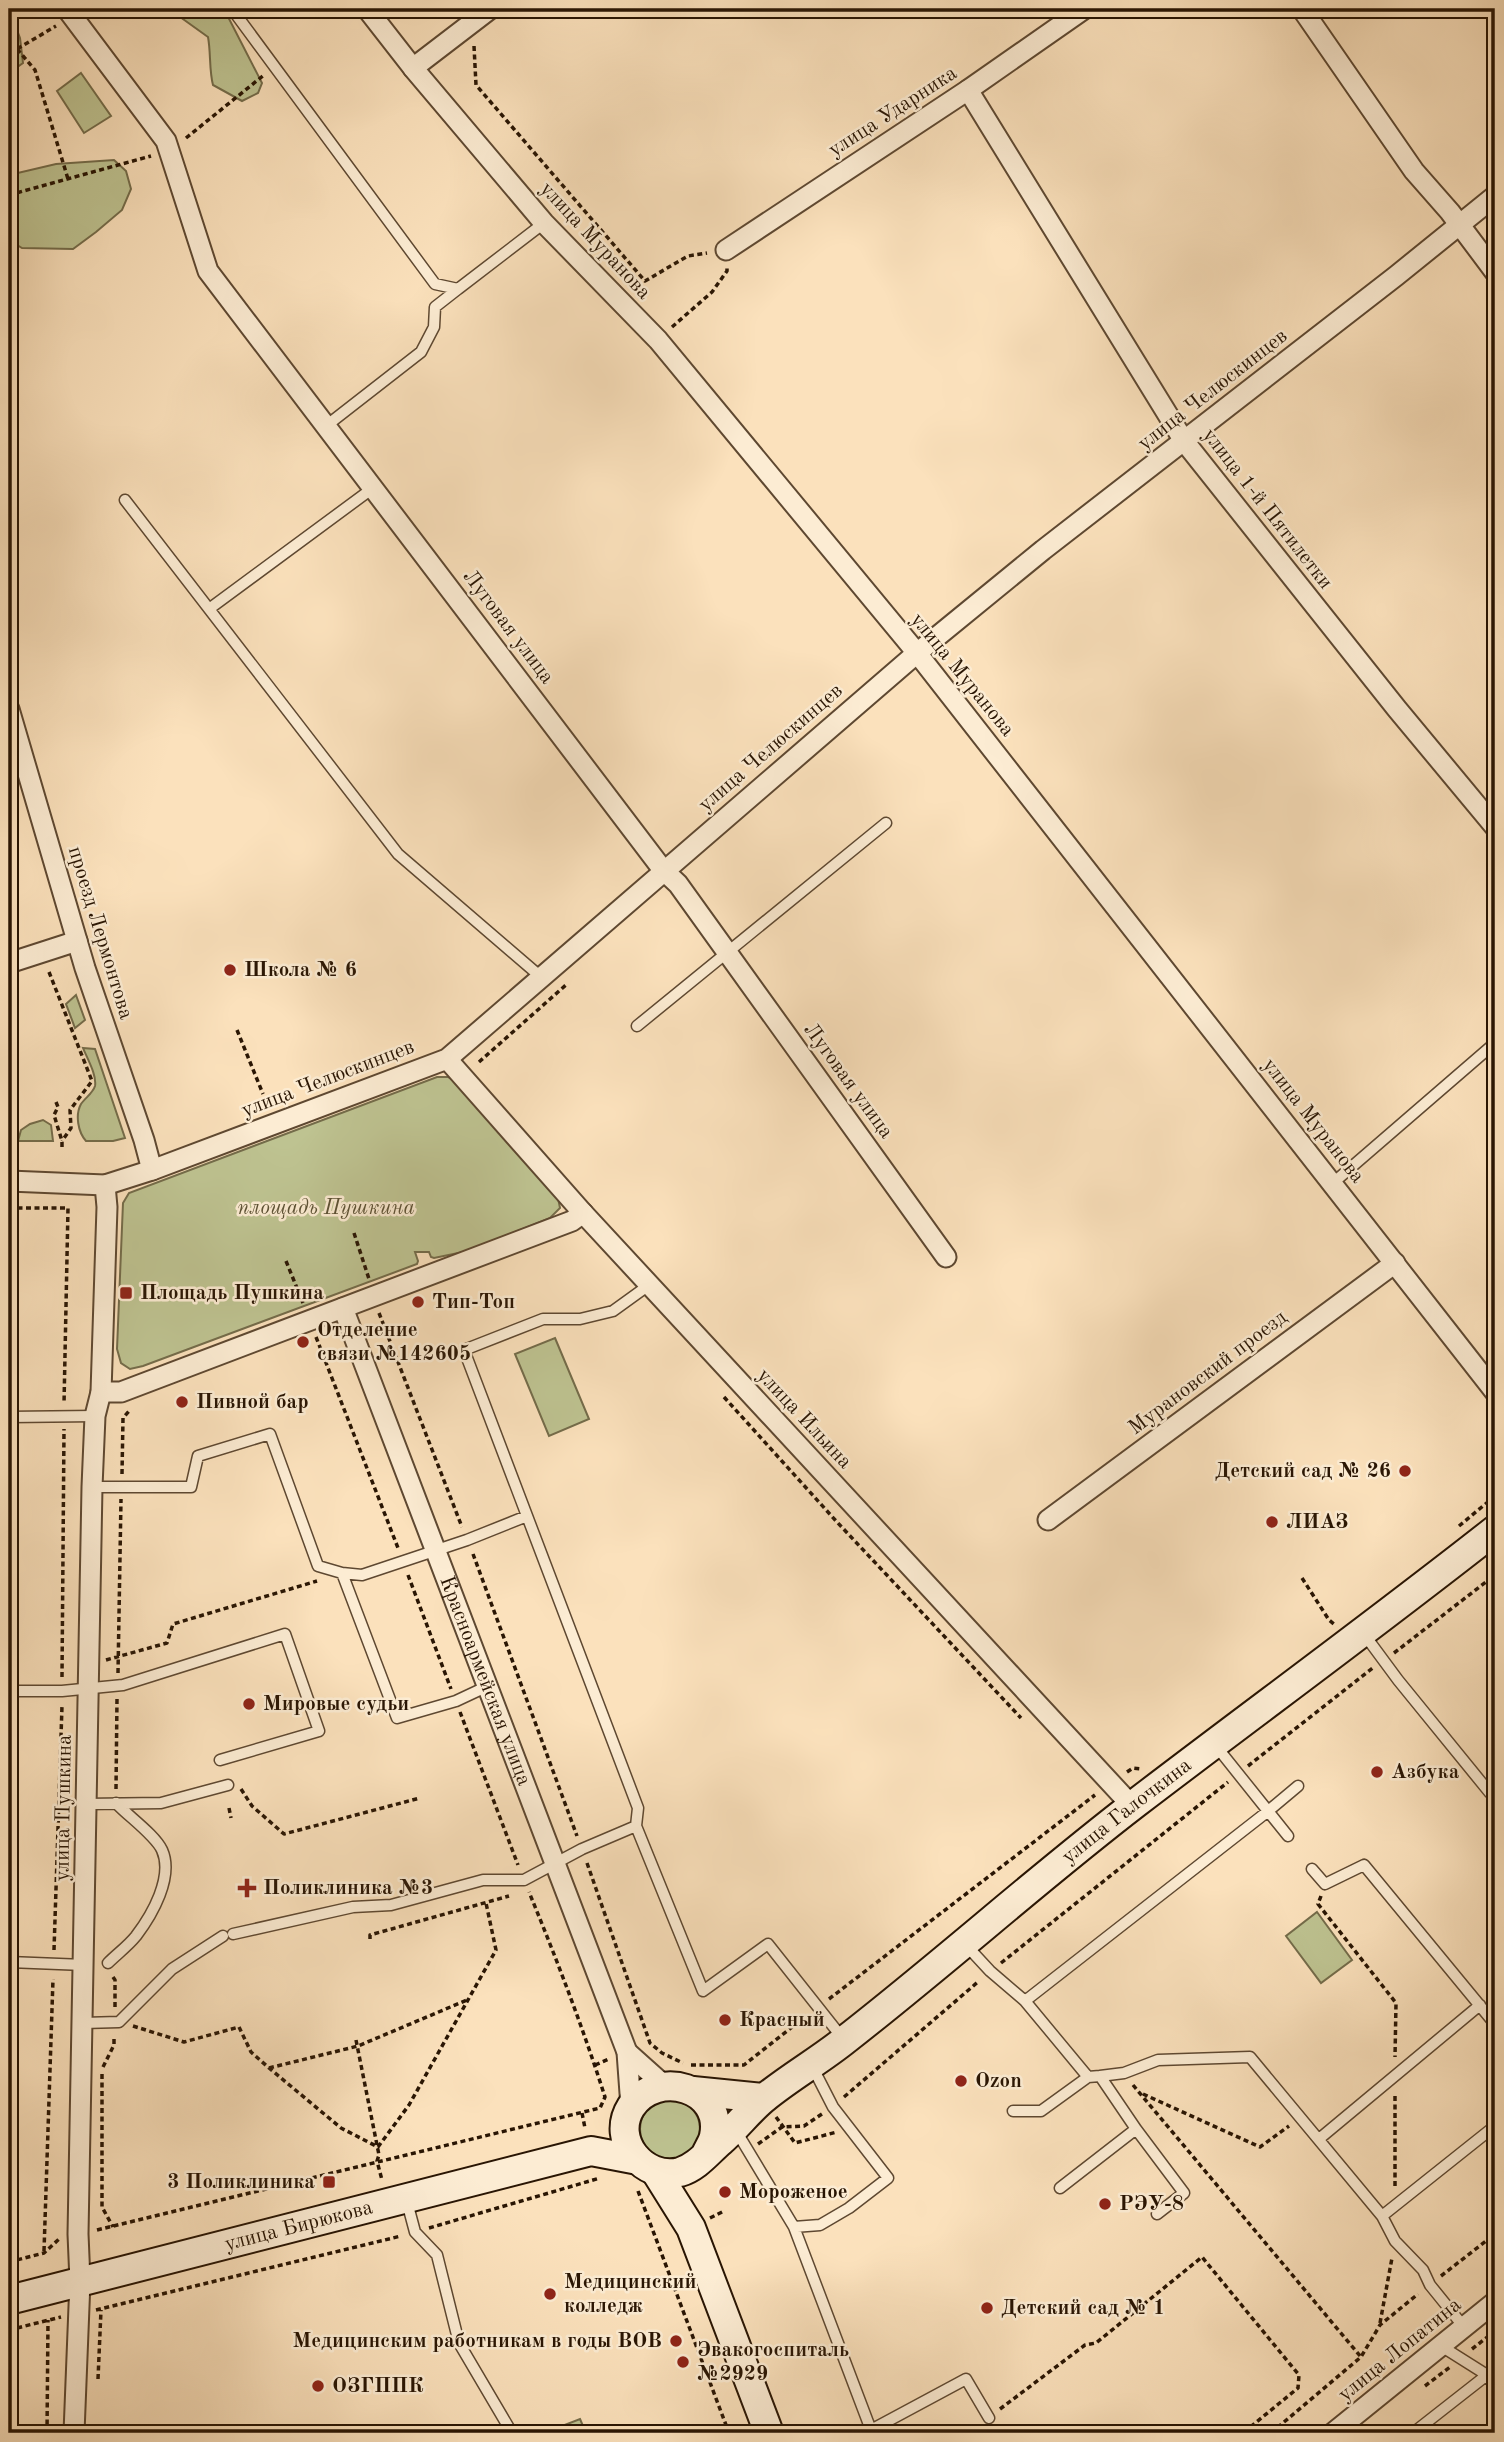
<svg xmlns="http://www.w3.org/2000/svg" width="1504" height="2442" viewBox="0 0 1504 2442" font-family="'Old Standard TT',serif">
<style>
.green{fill:#bec391;stroke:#746c4a;stroke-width:2}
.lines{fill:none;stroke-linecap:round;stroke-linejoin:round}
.lane-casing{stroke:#5e4831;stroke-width:13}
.street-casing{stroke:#5e4831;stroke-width:23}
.secondary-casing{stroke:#291503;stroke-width:32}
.path{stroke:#291503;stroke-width:3.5;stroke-dasharray:5 3.5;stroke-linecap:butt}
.lane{stroke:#fcecd3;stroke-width:10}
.street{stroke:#fcecd3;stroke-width:19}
.secondary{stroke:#fcecd3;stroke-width:28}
.poi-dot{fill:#8f2418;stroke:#fcecd3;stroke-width:2.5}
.labels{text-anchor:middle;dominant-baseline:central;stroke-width:5;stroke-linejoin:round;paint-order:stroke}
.street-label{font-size:21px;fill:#291503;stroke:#fcecd3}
.poi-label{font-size:21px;font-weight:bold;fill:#291503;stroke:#fcecd3;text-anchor:start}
.park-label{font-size:21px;font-style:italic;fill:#5d5235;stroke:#fcecd3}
</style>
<rect width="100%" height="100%" fill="#fbe1bc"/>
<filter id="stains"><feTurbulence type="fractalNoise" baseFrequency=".00286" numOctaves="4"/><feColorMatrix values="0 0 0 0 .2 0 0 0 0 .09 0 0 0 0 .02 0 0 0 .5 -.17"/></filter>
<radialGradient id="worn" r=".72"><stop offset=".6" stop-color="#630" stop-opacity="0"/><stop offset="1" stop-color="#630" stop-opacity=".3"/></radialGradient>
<path class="green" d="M 9,9 L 20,38 L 23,63 L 13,70 L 9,68 Z
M 169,9 L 224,9 L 262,83 L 258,93 L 242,101 L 213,85 C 209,70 211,53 208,37 Z
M 81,73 L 111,116 L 84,133 L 57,91 Z
M 114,160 L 126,171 L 131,189 L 122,210 L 96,232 L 73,249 L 22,248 L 9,240 L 9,175 L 56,164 Z
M 76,995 L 85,1020 L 75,1028 L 66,1004 Z
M 83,1048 L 95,1049 L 125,1138 L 113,1141 L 86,1141 C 78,1132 75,1115 81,1104 C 85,1098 93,1093 95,1086 C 97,1075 87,1058 83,1048 Z
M 437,1077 L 448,1077 L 453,1080 L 558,1198 L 560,1208 L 550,1218 L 468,1251 L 434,1258 L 431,1257 L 429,1252 L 415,1252 L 418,1261 L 417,1264 L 143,1366 L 130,1369 L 121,1363 L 117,1349 L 123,1203 L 129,1193 Z
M 43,1120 L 51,1125 L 53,1141 L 18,1141 L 21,1130 L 30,1124 Z
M 555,1338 L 589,1419 L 549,1436 L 515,1354 Z
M 1317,1912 L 1352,1960 L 1321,1983 L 1286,1936 Z
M640 2129a30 30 0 1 1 60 0a30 30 0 1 1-60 0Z
M 580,2419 L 586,2433 L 544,2433 Z"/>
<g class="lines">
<defs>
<path id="lane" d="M 232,9 L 435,284 L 458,289 L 544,223
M 326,426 L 421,352 L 434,327 L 435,307 L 458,289
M 125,500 L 398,854 L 541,977
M 209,609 L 373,488
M 637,1026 L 886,823
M 1333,1183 L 1495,1043
M 9,1417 L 95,1416
M 92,1487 L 191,1487 L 198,1456 L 270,1434 L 318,1566 L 342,1573 L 362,1575 L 467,1540 L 527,1516
M 342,1573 L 397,1718 L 456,1701 L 488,1686
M 1364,1634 L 1398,1680 L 1490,1793
M 9,1691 L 62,1691 L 123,1685 L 285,1634 L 319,1731 L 220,1760
M 1216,1746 L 1288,1836
M 86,1804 L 161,1803 L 228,1785
M 636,1826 L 703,1991 L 768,1944 L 844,2040
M 1312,1869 L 1325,1884 L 1364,1865 L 1495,2024
M 233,1934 L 353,1907 L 391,1905 L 483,1880 L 524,1880 L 582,1849 L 636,1826 L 638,1808 L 464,1350 L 543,1319 L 580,1319 L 613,1311 L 649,1285
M 965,1944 L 990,1971 L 1025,2001 L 1088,2077 L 1100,2076 L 1136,2129 L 1060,2188
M 9,1962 L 84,1965
M 108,1963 C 117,1954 128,1946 136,1936 C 152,1915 174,1877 162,1850 C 155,1835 128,1816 116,1803
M 1025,2001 L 1267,1812 L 1298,1786
M 83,2023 L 119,2022 L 172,1969 L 223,1936
M 1100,2076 L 1124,2073 L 1158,2060 L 1250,2057 L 1382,2216 L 1395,2241 L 1423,2270 L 1430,2285 L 1464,2327
M 1013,2111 L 1041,2111 L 1088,2077
M 735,2129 L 794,2227 L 871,2430 L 863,2433
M 1136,2129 L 1184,2193 L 1157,2214
M 1319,2139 L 1480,2005
M 407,2202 L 415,2232 L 437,2255 L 459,2343 L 512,2433
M 1382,2216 L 1495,2126
M 794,2227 L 820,2225 L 849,2208 L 888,2178 L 833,2107 L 812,2066
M 1441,2346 L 1487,2375 L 1495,2386
M 871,2430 L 966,2379 L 989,2418
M 1413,2433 L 1487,2375"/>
<g id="street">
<path d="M 67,9 L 166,141 L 208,271 L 663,870 L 678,884 L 946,1257"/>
<path d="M 367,9 L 413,68 L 544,223 L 658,340 L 917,653 L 1495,1392"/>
<path d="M 1302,9 L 1414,171 L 1450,212 L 1495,272"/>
<path d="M 413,68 L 490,9"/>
<path d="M 968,90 L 1184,441 L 1397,709 L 1495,827"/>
<path d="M 726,250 L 968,90 L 1084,9"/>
<path d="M 9,709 L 85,968 L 144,1140 L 152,1170"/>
<path d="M 9,963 L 77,941"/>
<path d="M 447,1059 L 583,1213 L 1132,1806"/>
<path d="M 9,1181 L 105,1185 L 152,1170 L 447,1059 L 917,653 L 1043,550 L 1396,276 L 1495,196"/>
<path id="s1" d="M 343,1308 L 627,2052 L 631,2107"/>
<path d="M 101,1392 L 121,1392 L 572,1221 L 583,1213"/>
<path d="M 1048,1520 L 1395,1263"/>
<path d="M 627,2052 L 665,2086"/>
<path d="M 74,2433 L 80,2281 L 78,2234 L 92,1487 L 95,1416 L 101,1392 L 107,1207 L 105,1185"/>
<path d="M 1333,2433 L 1495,2302"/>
</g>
<g id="secondary">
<path d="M 693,2091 L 764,2098"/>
<path id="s2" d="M 706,2154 C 708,2149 713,2142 714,2136 C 724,2088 657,2068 631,2107 C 610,2140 644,2181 680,2172 C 697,2167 708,2152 721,2141 C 737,2127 750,2109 767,2096 C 792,2076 820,2060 845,2040 C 944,1963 1037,1879 1136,1803 C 1255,1712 1377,1623 1495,1530"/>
<path d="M 656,2172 L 691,2228 L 769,2433"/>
<path id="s3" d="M 9,2300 L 591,2151 L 638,2160"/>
</g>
</defs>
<use href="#lane" class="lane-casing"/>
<use href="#street" class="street-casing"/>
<use href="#secondary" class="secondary-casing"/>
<path class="path" d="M 474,46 L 476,85 L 645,281 L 688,256 L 707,253
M 17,49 L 35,70 L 68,179
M 9,51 L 17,49 L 56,26
M 186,138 L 264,75
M 9,195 L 151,156
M 672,327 L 712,292 L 727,271 L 727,267
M 49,972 L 92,1081 L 70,1110 L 71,1128 L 62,1141
M 237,1030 L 263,1094
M 479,1062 L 567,984
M 56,1102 L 58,1107 L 54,1115 L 62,1141 L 62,1147
M 9,1208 L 68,1208 L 64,1404
M 354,1233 L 369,1279
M 286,1261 L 303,1303
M 379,1313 L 462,1527
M 316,1337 L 398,1548
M 724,1397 L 837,1522 L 1021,1718
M 122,1474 L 123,1418 L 129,1411
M 1459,1526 L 1495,1496
M 473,1554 L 577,1836
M 408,1575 L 451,1689
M 1302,1578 L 1329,1620 L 1335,1625
M 1394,1653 L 1495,1575
M 106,1660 L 167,1643 L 173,1624 L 317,1581
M 118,1673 L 121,1499
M 62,1677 L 64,1429
M 460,1712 L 518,1865
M 1248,1766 L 1374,1667
M 1127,1772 L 1133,1768 L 1142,1769
M 116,1789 L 117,1699
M 241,1789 L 252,1806 L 284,1834 L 420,1798
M 229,1808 L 231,1818
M 587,1863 L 650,2043 L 662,2053 L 683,2063
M 1321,1896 L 1318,1904 L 1396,2003 L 1395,2057
M 370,1939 L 370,1935 L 509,1896
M 54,1950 L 62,1706
M 1001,1963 L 1228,1782
M 113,1977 L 115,1980 L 115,2007
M 829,1999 L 1095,1795
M 133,2026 L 184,2042 L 239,2027 L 251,2052 L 269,2068 L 341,2128 L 378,2147 L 409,2105 L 496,1950 L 486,1903
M 356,2040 L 379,2155 L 377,2161 L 382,2180
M 595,2065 L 609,2059
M 691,2065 L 744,2065 L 806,2016
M 103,2067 L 114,2045 L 114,2036
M 269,2068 L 358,2046 L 467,2000
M 102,2074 L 102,2207 L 113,2227
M 1133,2085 L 1361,2357
M 1143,2094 L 1260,2147 L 1289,2126
M 1395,2096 L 1395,2187
M 844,2097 L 979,1981
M 582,2113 L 585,2128
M 776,2117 L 795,2143 L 837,2132
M 758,2144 L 782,2127 L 804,2126 L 822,2114
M 638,2191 L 729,2433
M 710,2218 L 724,2211
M 429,2228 L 600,2178
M 97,2230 L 600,2108 L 605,2097 C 583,2028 557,1960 529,1892
M 44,2251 L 53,1979
M 9,2262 L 44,2253 L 59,2239
M 1441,2276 L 1495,2234
M 96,2310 L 401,2236
M 1380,2323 L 1392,2258
M 9,2330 L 61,2317
M 1472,2349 L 1495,2331
M 98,2379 L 101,2310
M 1425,2386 L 1450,2367
M 1000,2409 L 1085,2345 L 1096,2343 L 1202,2257 L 1299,2375 L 1298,2388 L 1243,2433
M 47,2433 L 48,2320
M 1271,2433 L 1361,2357 L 1380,2325 L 1418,2294"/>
<use href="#lane" class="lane"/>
<use href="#street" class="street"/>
<use href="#secondary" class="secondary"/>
</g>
<g class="poi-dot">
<circle cx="230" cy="970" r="7"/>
<rect x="119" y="1286" width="14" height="14" rx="3.5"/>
<circle cx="418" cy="1302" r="7"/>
<circle cx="303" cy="1342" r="7"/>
<circle cx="182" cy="1402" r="7"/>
<circle cx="1405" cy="1471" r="7"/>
<circle cx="1272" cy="1522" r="7"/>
<circle cx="249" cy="1704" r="7"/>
<circle cx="1377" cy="1772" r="7"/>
<path d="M243.5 1877.5h7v7h7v7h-7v7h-7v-7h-7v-7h7z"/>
<circle cx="725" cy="2020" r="7"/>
<circle cx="961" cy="2081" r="7"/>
<rect x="322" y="2175" width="14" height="14" rx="3.5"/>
<circle cx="725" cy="2192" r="7"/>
<circle cx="1105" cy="2204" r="7"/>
<circle cx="550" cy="2294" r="7"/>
<circle cx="987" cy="2308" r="7"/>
<circle cx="676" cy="2341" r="7"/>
<circle cx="683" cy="2362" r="7"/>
<circle cx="318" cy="2386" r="7"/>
</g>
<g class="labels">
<g class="street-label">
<text transform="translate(893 112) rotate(-33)">улица Ударника</text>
<text transform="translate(595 241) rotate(47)">улица Муранова</text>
<text transform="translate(1213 390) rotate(-38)">улица Челюскинцев</text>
<text transform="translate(1267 509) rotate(52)">улица 1-й Пятилетки</text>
<text transform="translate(508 627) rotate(53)">Луговая улица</text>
<text transform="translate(962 675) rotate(51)">улица Муранова</text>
<text transform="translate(771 748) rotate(-41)">улица Челюскинцев</text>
<text transform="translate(100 933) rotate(73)">проезд Лермонтова</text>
<text transform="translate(328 1079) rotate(-21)">улица Челюскинцев</text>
<text transform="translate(848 1081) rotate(54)">Луговая улица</text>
<text transform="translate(1313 1121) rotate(52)">улица Муранова</text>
<text transform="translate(1208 1373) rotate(-37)">Мурановский проезд</text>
<text transform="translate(804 1419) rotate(47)">улица Ильина</text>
<text stroke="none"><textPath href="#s1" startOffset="399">Красноармейская улица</textPath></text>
<text transform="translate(64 1808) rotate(-89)">улица Пушкина</text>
<text stroke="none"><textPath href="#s2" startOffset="821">улица Галочкина</textPath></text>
<text stroke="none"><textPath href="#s3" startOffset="299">улица Бирюкова</textPath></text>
<text transform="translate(1400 2350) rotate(-39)">улица Лопатина</text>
</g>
<g class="poi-label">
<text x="244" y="970">Школа № 6</text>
<text x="140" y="1293">Площадь Пушкина</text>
<text x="432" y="1302">Тип-Топ</text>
<text x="317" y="1330">Отделение<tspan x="317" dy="24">связи №142605</tspan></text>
<text x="196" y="1402">Пивной бар</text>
<text x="1391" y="1471" text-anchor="end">Детский сад № 26</text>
<text x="1286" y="1522">ЛИАЗ</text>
<text x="263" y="1704">Мировые судьи</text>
<text x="1391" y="1772">Азбука</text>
<text x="263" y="1888">Поликлиника №3</text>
<text x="739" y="2020">Красный</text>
<text x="975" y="2081">Ozon</text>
<text x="315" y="2182" text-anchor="end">3 Поликлиника</text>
<text x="739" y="2192">Мороженое</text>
<text x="1119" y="2204">РЭУ-8</text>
<text x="564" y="2282">Медицинский<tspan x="564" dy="24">колледж</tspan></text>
<text x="1001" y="2308">Детский сад № 1</text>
<text x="662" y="2341" text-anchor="end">Медицинским работникам в годы ВОВ</text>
<text x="697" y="2350">Эвакогоспиталь<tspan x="697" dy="24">№2929</tspan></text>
<text x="332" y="2386">ОЗГППК</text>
</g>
<g class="park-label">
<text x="326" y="1208">площадь Пушкина</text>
</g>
</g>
<rect width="1504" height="2442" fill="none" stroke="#fbe1bc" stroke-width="35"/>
<rect x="10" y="10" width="1483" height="2421" fill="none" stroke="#291503" stroke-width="3.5"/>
<rect x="18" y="18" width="1469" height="2407" fill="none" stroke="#291503" stroke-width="2"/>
<rect width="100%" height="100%" filter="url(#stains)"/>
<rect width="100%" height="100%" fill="url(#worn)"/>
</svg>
